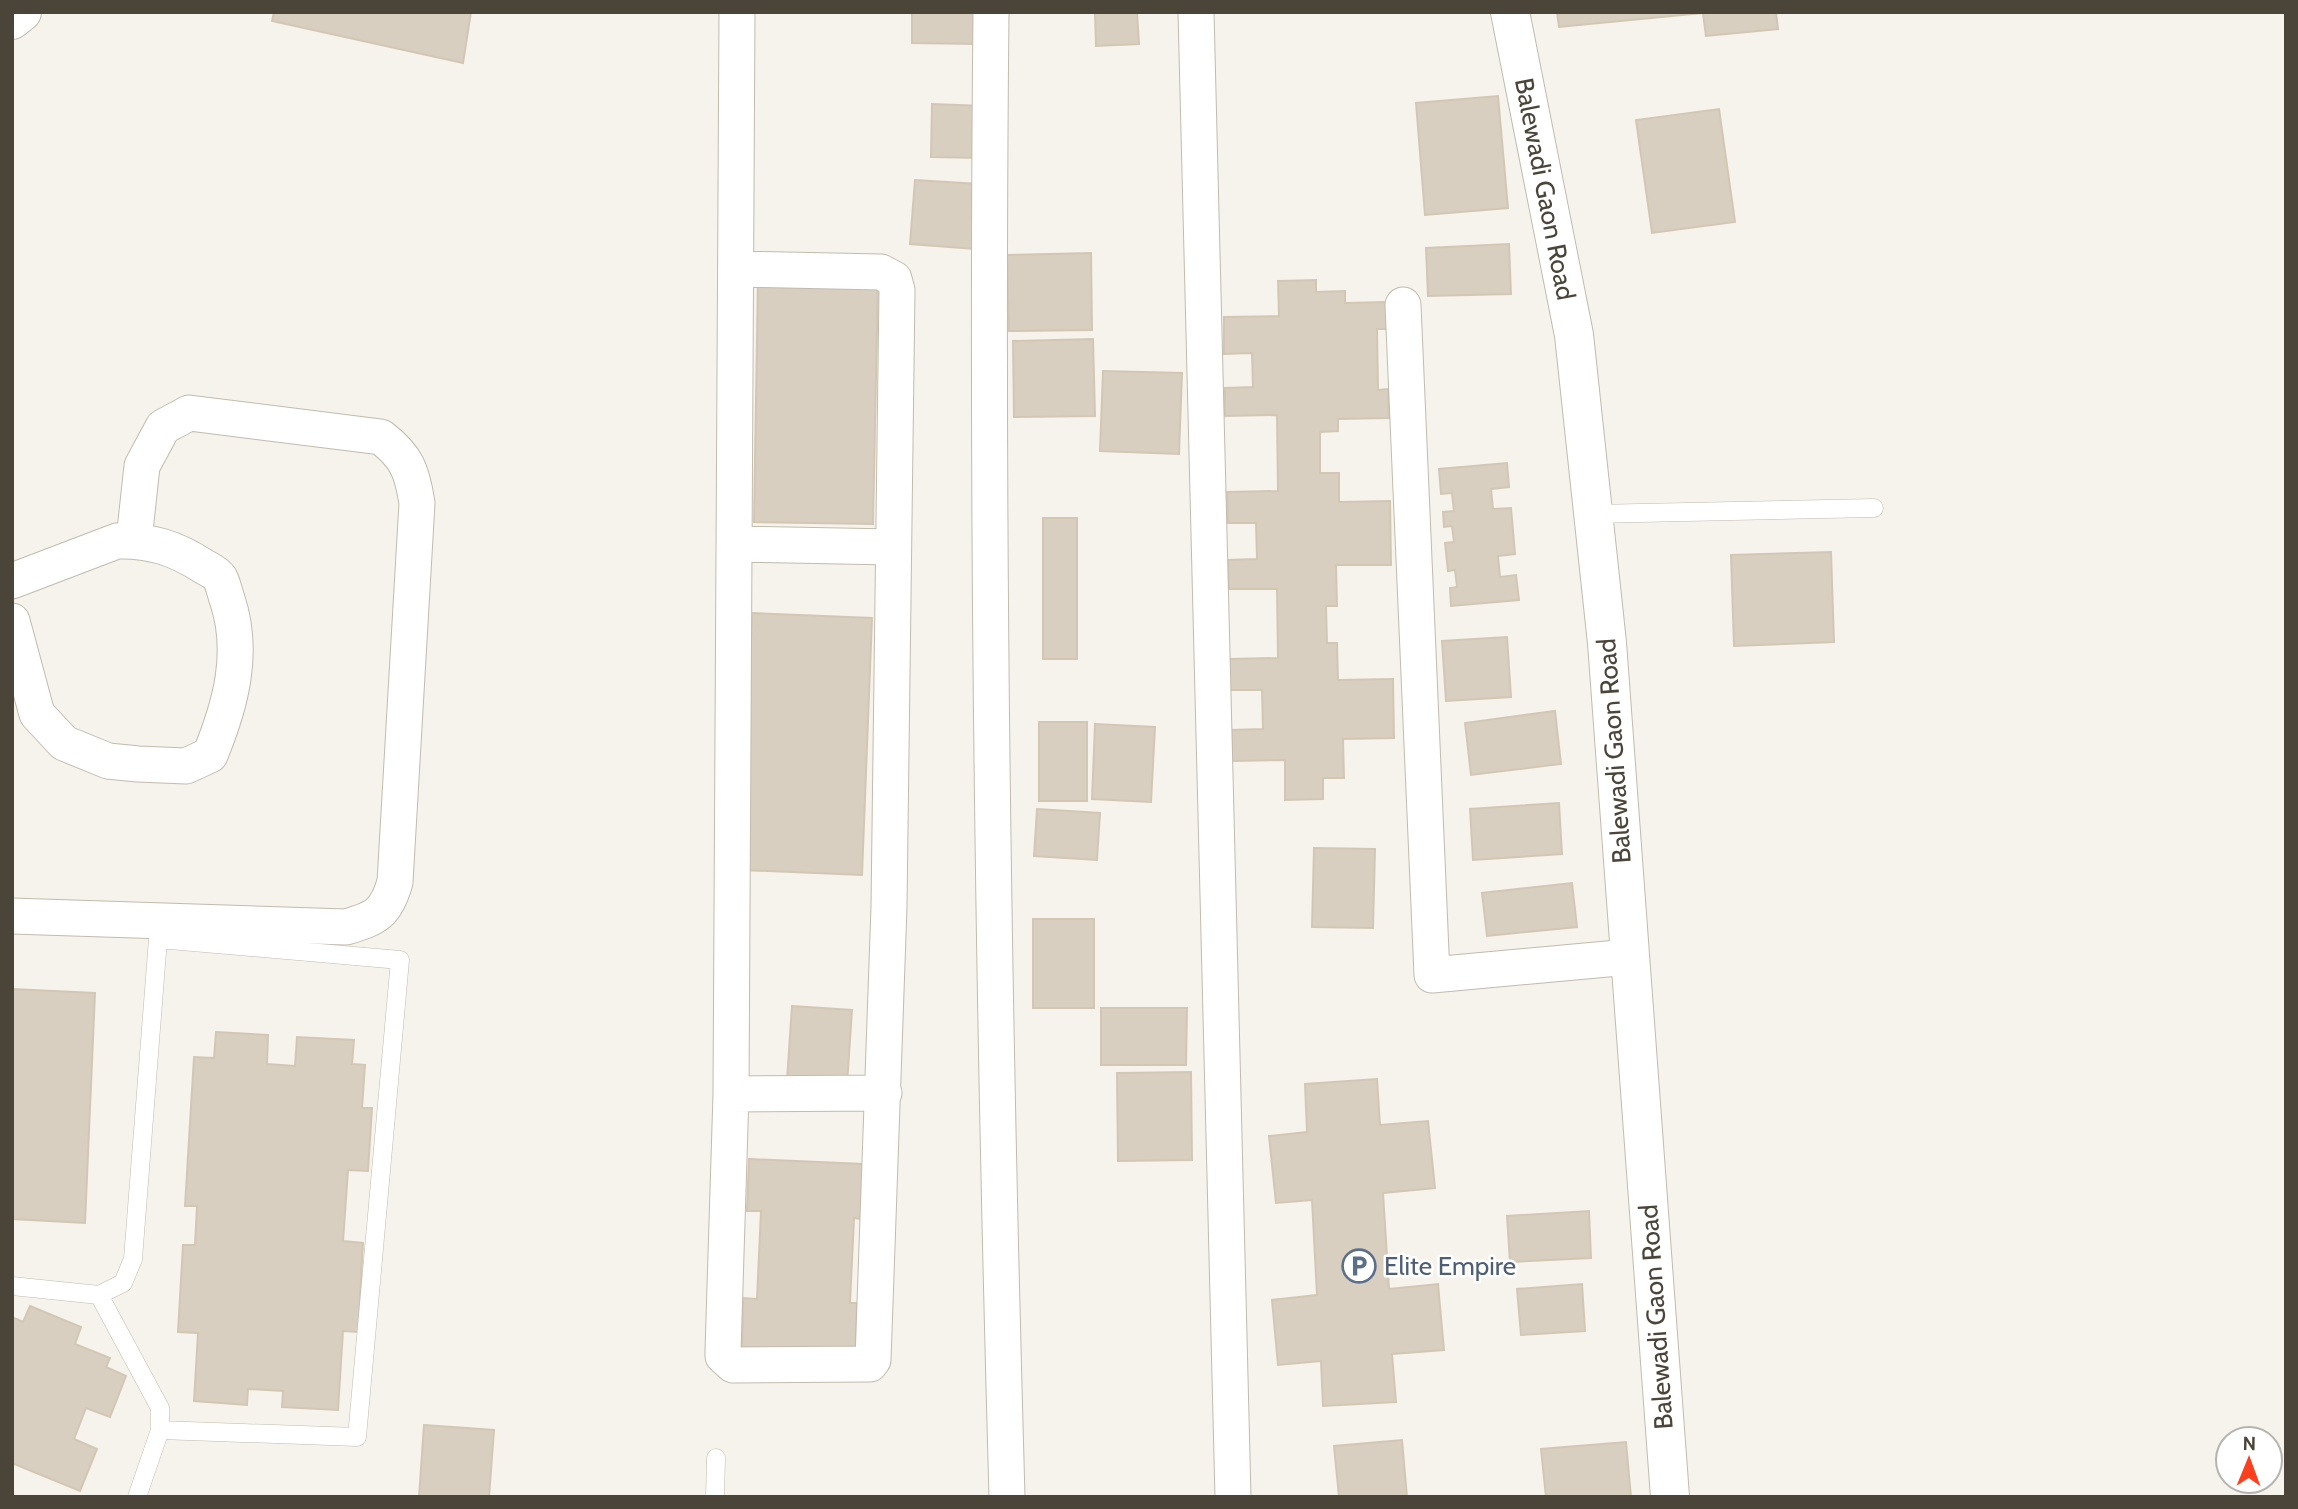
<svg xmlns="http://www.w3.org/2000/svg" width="2298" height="1509" viewBox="0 0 2298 1509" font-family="Cabin,sans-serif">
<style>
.building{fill:#d8cfc1;stroke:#d3c7b4;stroke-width:2}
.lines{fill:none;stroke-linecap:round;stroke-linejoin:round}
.service-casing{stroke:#c2bbae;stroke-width:19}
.minor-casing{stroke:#c2bbae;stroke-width:37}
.tertiary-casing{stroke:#c2bbae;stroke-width:40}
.service{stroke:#fff;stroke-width:18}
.minor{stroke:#fff;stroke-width:35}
.tertiary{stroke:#fff;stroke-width:38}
.labels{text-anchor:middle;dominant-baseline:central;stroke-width:5;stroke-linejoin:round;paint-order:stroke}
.street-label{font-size:26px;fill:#4b4439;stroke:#fff}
.service-label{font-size:26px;fill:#4e5e75;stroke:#fff;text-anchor:start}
</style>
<rect width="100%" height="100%" fill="#f6f3ec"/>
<path class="building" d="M 274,12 L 471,12 L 463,63 L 272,21 Z
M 912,12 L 976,12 L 976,44 L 912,43 Z
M 1095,12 L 1137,12 L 1139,44 L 1096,46 Z
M 1557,12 L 1776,12 L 1778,29 L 1706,36 L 1703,13 L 1559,27 Z
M 1498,96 L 1508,208 L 1425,215 L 1416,103 Z
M 932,104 L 984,106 L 982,158 L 931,157 Z
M 1719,109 L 1735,222 L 1652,233 L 1636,120 Z
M 915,180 L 979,184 L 975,249 L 910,244 Z
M 1509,244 L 1511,294 L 1428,296 L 1426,248 Z
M 1091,253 L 1092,330 L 1009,331 L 1007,255 Z
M 758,278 L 878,280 L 873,524 L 754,522 Z
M 1316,280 L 1316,292 L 1345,291 L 1345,303 L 1386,302 L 1387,329 L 1377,329 L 1378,390 L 1388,389 L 1389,418 L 1338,419 L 1338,431 L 1320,432 L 1320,473 L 1339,473 L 1339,502 L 1390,501 L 1391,565 L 1336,565 L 1337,606 L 1326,606 L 1327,643 L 1337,643 L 1338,680 L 1393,679 L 1394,738 L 1343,739 L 1344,778 L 1323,778 L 1323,799 L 1285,800 L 1285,760 L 1232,761 L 1231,730 L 1263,729 L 1262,690 L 1230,690 L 1229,659 L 1278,658 L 1277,589 L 1229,589 L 1228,560 L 1257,559 L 1256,523 L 1228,523 L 1227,492 L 1278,491 L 1277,415 L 1225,416 L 1225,388 L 1253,387 L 1252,353 L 1224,354 L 1224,317 L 1279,316 L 1278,281 Z
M 1093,339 L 1095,416 L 1014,417 L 1013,341 Z
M 1103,371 L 1182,373 L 1179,454 L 1100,451 Z
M 1507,463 L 1509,487 L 1491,489 L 1493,509 L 1511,508 L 1515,554 L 1498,556 L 1500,577 L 1516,575 L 1519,600 L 1451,606 L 1450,588 L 1457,587 L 1455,570 L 1448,571 L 1445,543 L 1454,542 L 1452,526 L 1444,527 L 1443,512 L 1454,511 L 1452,493 L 1441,494 L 1439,469 Z
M 1043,518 L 1077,518 L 1077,659 L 1043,659 Z
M 1831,552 L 1834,642 L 1734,646 L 1731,555 Z
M 752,613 L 872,618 L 862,875 L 742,870 Z
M 1507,637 L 1511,697 L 1446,701 L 1442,641 Z
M 1555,711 L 1561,764 L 1471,775 L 1465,723 Z
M 1039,722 L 1087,722 L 1087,801 L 1039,801 Z
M 1095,724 L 1155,727 L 1151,802 L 1092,799 Z
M 1559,803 L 1562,854 L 1473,860 L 1470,809 Z
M 1037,809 L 1100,813 L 1097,860 L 1034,856 Z
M 1314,848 L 1375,849 L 1373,928 L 1312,927 Z
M 1572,883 L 1577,927 L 1487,936 L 1482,893 Z
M 1033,919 L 1094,919 L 1094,1008 L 1033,1008 Z
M 12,989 L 95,993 L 85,1223 L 12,1219 Z
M 792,1006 L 852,1010 L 847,1084 L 787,1080 Z
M 1101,1008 L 1187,1008 L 1186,1065 L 1101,1065 Z
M 216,1032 L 268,1035 L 267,1064 L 295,1066 L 297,1037 L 354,1040 L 352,1064 L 365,1065 L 362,1108 L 372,1108 L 368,1171 L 348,1170 L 343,1241 L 363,1243 L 358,1332 L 343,1331 L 338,1410 L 282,1407 L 283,1391 L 248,1389 L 247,1405 L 194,1401 L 198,1333 L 178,1332 L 183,1245 L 195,1245 L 197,1206 L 185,1206 L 194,1057 L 214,1058 Z
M 1191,1072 L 1192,1160 L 1118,1161 L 1117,1073 Z
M 1377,1079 L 1380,1125 L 1428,1121 L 1435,1188 L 1383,1193 L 1389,1289 L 1438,1284 L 1444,1350 L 1392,1354 L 1396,1402 L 1323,1406 L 1321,1361 L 1278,1365 L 1272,1300 L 1317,1295 L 1312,1200 L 1276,1203 L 1269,1136 L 1307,1132 L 1305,1084 Z
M 749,1159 L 863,1164 L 861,1219 L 854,1218 L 850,1303 L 857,1303 L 855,1354 L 742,1349 L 743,1298 L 757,1299 L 761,1211 L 747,1211 Z
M 1589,1211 L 1591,1258 L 1510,1262 L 1507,1216 Z
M 1582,1284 L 1585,1331 L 1521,1335 L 1517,1289 Z
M 30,1306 L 81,1327 L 75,1344 L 110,1358 L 106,1367 L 126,1376 L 110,1417 L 86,1408 L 74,1439 L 97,1449 L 80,1491 L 12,1463 L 12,1317 L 23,1322 Z
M 424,1425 L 494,1430 L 489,1497 L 419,1497 Z
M 1402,1440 L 1407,1497 L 1339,1497 L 1334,1446 Z
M 1626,1442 L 1631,1497 L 1546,1497 L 1541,1449 Z"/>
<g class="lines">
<defs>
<path id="service" d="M 1593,514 L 1874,508
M 12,1286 L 99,1295 L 123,1283 L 133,1259 L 158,939 L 400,960 L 357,1437 L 160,1430
M 99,1295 L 160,1408 L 160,1430 L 137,1497
M 715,1497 L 716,1458"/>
<path id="minor" d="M 737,12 L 731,1094 L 723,1351 L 723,1356 L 733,1365 L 870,1364 L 873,1360 L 889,907 L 897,290 L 894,279 L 881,272 L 738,269
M 991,12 C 986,507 993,1002 1007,1497
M 1196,12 L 1233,1497
M 1403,305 L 1432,975 L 1629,957
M 734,544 L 892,547
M 12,581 L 117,541 C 150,540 175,548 203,566 C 208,569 217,573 220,578 C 223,584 225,593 227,599 C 245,652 231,704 210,755 L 186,766 L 138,764 L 108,761 L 64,743 L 37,714 L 12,621
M 12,916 L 346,927 C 377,918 386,913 395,882 L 417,503 C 412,471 407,457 381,437 L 189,413 L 163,427 L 142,466 L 134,540
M 731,1094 L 884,1093"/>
<path id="tertiary" d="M 1510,12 L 1574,335 L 1607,643 L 1670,1497
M 12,20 L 22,12"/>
</defs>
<use href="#service" class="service-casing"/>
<use href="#minor" class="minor-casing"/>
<use href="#tertiary" class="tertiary-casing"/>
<use href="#service" class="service"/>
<use href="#minor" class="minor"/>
<use href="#tertiary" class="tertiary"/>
</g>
<defs>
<symbol id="parking-ring" viewBox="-11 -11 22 22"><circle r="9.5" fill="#fff" stroke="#5c6f8a" stroke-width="1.5"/><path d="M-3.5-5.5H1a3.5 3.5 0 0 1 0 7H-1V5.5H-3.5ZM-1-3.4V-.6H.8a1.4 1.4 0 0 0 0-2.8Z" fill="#5c6f8a"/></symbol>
</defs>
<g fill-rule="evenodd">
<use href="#parking-ring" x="1340" y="1247" width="38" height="38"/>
</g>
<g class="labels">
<g class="street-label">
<text transform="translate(1545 189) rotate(79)">Balewadi Gaon Road</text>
<text transform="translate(1614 751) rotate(-94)">Balewadi Gaon Road</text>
<text transform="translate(1656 1317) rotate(-94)">Balewadi Gaon Road</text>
</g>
<g class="service-label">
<text x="1384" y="1266">Elite Empire</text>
</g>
</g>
<rect width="2298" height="1509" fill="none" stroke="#4b4439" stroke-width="28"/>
<g transform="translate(2249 1460) rotate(1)"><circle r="33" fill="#ffffff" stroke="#b7b4b0" stroke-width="2"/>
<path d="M0-5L12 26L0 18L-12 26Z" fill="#fc3f1d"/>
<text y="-10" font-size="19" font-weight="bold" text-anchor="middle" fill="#4b4439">N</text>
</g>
</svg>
